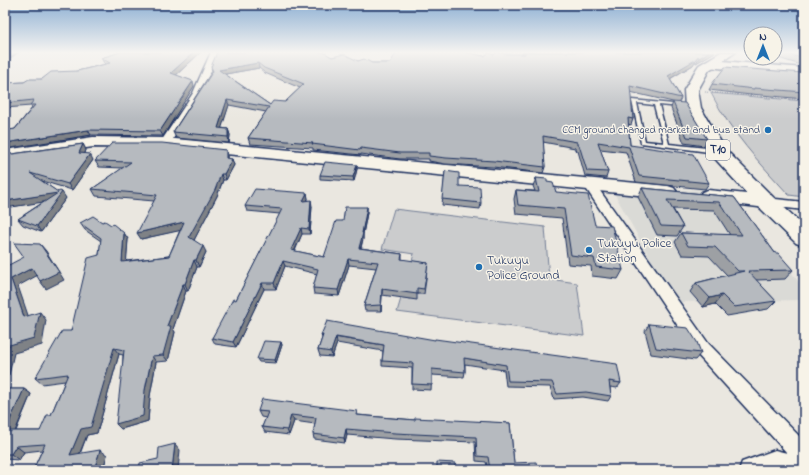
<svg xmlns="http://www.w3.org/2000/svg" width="809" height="475" viewBox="0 0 809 475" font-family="'Indie Flower',sans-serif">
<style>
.built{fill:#dadad6}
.green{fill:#cbcccd;stroke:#737e96}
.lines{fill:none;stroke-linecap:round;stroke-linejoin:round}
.lane-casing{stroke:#1b2f5e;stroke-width:3}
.street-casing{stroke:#1b2f5e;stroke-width:3}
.secondary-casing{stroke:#1b2f5e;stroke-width:3}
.highway-casing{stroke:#1b2f5e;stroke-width:3}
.path{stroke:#1b2f5e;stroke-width:1.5;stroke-dasharray:0.5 2;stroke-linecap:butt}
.lane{fill:#f7f3e8;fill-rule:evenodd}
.street{fill:#f7f3e8;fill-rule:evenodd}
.secondary{fill:#f7f3e8;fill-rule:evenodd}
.highway{fill:#f7f3e8;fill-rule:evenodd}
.wall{fill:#9da0a4;stroke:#1b2f5e;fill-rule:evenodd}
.shaded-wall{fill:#7f8286;stroke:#1b2f5e}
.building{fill:#b6babf;stroke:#1b2f5e;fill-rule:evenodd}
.poi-dot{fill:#1f6fb2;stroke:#f7f3e8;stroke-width:1.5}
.labels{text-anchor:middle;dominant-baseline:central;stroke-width:3;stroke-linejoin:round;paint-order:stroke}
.far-poi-label{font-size:11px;fill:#1b2f5e;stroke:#f7f3e8;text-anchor:end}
.shield{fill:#f7f3e8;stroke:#5d6a87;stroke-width:1}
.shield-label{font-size:12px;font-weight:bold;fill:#1b2f5e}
.poi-label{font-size:13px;fill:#1b2f5e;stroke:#f7f3e8;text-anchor:start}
</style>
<rect width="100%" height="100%" fill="#eae7e0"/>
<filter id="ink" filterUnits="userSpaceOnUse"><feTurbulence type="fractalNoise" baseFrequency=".025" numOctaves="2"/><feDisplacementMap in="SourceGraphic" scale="8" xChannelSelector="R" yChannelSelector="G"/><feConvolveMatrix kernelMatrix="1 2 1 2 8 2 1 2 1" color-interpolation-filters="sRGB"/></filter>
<g filter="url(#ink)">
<path class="built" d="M 728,190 L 804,289 L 804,300 L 674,302 L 613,191 Z"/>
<path class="green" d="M 711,93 L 804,101 L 804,197 L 789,195 C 759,162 731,133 711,93 Z
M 394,209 L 545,227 L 549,279 L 577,283 L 584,336 L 397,312 L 414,254 L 382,249 Z"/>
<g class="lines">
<defs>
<path id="lane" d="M 632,100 L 683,105 L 683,107 L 681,107 L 659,105 L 669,144 L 716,149 L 719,151 L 716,153 L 641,143 L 632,101 ZM 637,103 L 654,105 L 664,143 L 645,141 Z"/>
<path id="street" d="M 211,52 L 219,52 L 203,93 L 169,145 L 161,145 L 160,143 L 193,93 Z
M 589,180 L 593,181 L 708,343 L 804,441 L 804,470 L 739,470 L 742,462 L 775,450 L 787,453 L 696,353 L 583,184 L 585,181 Z
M 766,198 L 804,202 L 804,210 L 761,205 L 760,202 L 761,199 Z"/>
<path id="secondary" d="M 711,60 L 804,68 L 804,76 L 707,67 L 705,64 L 707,61 Z
M 93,137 L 165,138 L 668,186 L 674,188 L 677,192 L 674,196 L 668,198 L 165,148 L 93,147 L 5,160 L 5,150 Z
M 708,190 L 766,196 L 772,198 L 775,202 L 772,206 L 766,208 L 702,200 L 699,196 L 702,192 Z"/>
<path id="highway" d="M 721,52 L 736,52 L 709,70 L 698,90 L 701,108 L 725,149 L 773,197 L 804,226 L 804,246 L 796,243 L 759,207 L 709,152 L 685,108 L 684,90 L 697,68 L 699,65 Z"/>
</defs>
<use href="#lane" class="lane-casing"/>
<use href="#street" class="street-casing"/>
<use href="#secondary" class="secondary-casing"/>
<use href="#highway" class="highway-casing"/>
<path class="path" d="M 705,92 L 804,100"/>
<use href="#lane" class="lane"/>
<use href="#street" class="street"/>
<use href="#secondary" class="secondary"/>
<use href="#highway" class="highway"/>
</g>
<path class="wall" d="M 121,52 L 201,52 L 176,75 L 194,86 L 163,136 L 91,135 L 5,149 L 5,133 L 15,129 L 32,108 L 31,106 L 5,108 L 5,83 L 24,82 L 42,79 L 77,71 L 106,64 L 104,63 L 101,58 Z
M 522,52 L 715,52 L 696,63 L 695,61 L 693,65 L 670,79 L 681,98 L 679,102 L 707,139 L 704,146 L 684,143 L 671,108 L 673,102 L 630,92 L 633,119 L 631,125 L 628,124 L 630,145 L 709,183 L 705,189 L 636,182 L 626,152 L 600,149 L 608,172 L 606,178 L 585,176 L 578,151 L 575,150 L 575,148 L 543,142 L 545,167 L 543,173 L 493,167 L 445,164 L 429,161 L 429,159 L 400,159 L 361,154 L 361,155 L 313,150 L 313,148 L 250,144 L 248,138 L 266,112 L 229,105 L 221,128 L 228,129 L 230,135 L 229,143 L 176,138 L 173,132 L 212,71 L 211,67 L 332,57 L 372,63 L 390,63 L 494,55 L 523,54 ZM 259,68 L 265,73 L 300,88 L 285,102 L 270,105 L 225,74 Z
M 775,52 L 804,52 L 804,66 L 775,57 Z
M 804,73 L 804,99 L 751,94 L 751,95 L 709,90 L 712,84 Z
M 83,144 L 86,150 L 85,153 L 93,160 L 72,190 L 42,181 L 66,198 L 41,232 L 23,225 L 18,219 L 45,201 L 5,208 L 5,155 Z
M 226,150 L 228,156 L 228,159 L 232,159 L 234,165 L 226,180 L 223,180 L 217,196 L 194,240 L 206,252 L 199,267 L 197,267 L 188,291 L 186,291 L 173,329 L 175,332 L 168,361 L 156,362 L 150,396 L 148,421 L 121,429 L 123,355 L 119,354 L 97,433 L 87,435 L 80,454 L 107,455 L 103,470 L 33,470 L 42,450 L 24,452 L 19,460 L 5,459 L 5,389 L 24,389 L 31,394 L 16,431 L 40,431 L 51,415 L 65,381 L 42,384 L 35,378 L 71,331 L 99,255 L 101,241 L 85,230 L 80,223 L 102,222 L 124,233 L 128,239 L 126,261 L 169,256 L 180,230 L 141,239 L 154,201 L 96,196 L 92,189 L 123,168 L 99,167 L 95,161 Z
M 357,165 L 357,169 L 354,181 L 320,179 L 320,175 Z
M 445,171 L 459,186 L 481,203 L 480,209 L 442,205 Z
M 536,178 L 547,182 L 556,192 L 595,225 L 623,270 L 618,279 L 592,276 L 591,266 L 568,264 L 562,218 L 516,214 L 514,199 L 516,190 L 535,191 L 533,186 Z
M 642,188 L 734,197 L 775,253 L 793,270 L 785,279 L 756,280 L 776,301 L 768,309 L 727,316 L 715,304 L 703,307 L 690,292 L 696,283 L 727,275 L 709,256 L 682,255 L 675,242 L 681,233 L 730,235 L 714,210 L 673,209 L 683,227 L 677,236 L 657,235 L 638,197 Z
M 307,193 L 308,199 L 307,201 L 312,206 L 310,234 L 302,234 L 295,251 L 324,257 L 343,221 L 367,207 L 367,213 L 363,234 L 363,239 L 361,248 L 402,254 L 402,260 L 428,263 L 424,294 L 417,294 L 417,300 L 382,295 L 381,311 L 365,311 L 364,306 L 376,268 L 349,265 L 339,296 L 314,294 L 313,288 L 317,274 L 285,266 L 276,289 L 264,289 L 236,347 L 215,344 L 212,338 L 236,300 L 280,214 L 247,211 L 245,206 Z
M 649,324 L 701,353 L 695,360 L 651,354 L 645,331 Z
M 321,335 L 621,383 L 617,388 L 610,387 L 611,396 L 608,401 L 583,397 L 554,399 L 550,387 L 506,386 L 504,370 L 465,364 L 465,372 L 464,377 L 432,375 L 431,390 L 412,389 L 412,368 L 382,366 L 382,361 L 383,351 L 337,343 L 332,357 L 320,356 L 318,350 L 322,338 Z
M 281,342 L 282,345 L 276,363 L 259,362 L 257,359 Z
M 258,411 L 358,415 L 415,420 L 510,423 L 514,463 L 538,470 L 488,470 L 486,462 L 476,461 L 475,442 L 395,439 L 347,435 L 345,443 L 314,439 L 313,434 L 315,424 L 294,421 L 289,435 L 265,432 L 262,427 L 266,418 L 261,417 Z"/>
<path class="shaded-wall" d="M 9,52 L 19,52 L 5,62 L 5,55 Z
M 194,52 L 201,52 L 173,78 L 171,73 Z
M 709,52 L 715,52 L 696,63 L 699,58 Z
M 698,56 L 693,65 L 666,81 L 668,76 Z
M 258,63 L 259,68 L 220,75 L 219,70 Z
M 193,81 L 194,86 L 163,136 L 160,131 Z
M 227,100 L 229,105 L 220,133 L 218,128 Z
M 228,129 L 230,135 L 229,143 L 228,137 Z
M 88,130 L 91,135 L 5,149 L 5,143 Z
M 83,144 L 86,150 L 83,159 L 79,153 Z
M 226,150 L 228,156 L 228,165 L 226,158 Z
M 90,154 L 93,160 L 72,190 L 68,184 Z
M 232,159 L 234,165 L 226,180 L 224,174 Z
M 357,165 L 357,169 L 354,181 L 353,177 Z
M 221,174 L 223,180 L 217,196 L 192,244 L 189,237 Z
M 62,192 L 66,198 L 41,232 L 37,226 L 56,200 L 5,208 L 5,201 Z
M 307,193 L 308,199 L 304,206 L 303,201 Z
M 311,200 L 312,206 L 310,234 L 309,229 Z
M 367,207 L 367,213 L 363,234 L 363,239 L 359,254 L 359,248 Z
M 184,222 L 187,229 L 141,239 L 137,233 Z
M 301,228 L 302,234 L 292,256 L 291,250 Z
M 124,233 L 128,239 L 126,268 L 122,262 Z
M 40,244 L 46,251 L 64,280 L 46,289 L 40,281 Z
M 203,246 L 206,252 L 199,267 L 196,260 Z
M 348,259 L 349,265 L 339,296 L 338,290 Z
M 194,260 L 197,267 L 188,291 L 185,284 Z
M 283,261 L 285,266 L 276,289 L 274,283 Z
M 32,268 L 38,275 L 18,286 L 31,324 L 24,317 L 11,279 Z
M 262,283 L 264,289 L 236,347 L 233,342 Z
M 183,284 L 186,291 L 173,329 L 175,332 L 168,361 L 163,355 L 167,326 Z
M 382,289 L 382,295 L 381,311 L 381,305 Z
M 722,295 L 715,304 L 703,307 L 710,298 Z
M 40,312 L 46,320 L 42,345 L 14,353 L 9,375 L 5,377 L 5,350 L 6,346 Z
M 336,337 L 337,343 L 332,357 L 331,352 Z
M 281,342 L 282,345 L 276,363 L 275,360 Z
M 114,348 L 119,354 L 97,433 L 87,435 L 77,460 L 70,455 Z
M 152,356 L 156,362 L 150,396 L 148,421 L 121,429 L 116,424 L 145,390 Z
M 24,389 L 31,394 L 13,436 L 5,431 Z
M 291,415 L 294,421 L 289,435 L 287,430 Z
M 346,429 L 347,435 L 345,443 L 344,438 Z
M 175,444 L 180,450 L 178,470 L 172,470 Z
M 16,446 L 24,452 L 19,460 L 11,454 Z
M 100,450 L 107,455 L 103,470 L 94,470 Z"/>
<path class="building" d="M 5,52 L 9,52 L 5,55 Z
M 121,52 L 194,52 L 171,73 L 193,81 L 160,131 L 88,130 L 5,143 L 5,133 L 7,132 L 9,130 L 15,129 L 35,105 L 30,105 L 34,100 L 5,103 L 5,83 L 24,82 L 29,79 L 42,79 L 51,72 L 77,71 L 110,63 L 101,58 Z
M 217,52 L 323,52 L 332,57 L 344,54 L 358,61 L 364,59 L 372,63 L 390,63 L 397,52 L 464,52 L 484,56 L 489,53 L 494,55 L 497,52 L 505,54 L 525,54 L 525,52 L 709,52 L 699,58 L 698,56 L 695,60 L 668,76 L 681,98 L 630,86 L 633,119 L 628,118 L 630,145 L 693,154 L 709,183 L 639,176 L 629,147 L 598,142 L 608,172 L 587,171 L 579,145 L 577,145 L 577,142 L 543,136 L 545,167 L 494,161 L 446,158 L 429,156 L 429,153 L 400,153 L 361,148 L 360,150 L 312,144 L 313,143 L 248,138 L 269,107 L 227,100 L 218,128 L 228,129 L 228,137 L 173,132 L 213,71 L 211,67 ZM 258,63 L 264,68 L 304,84 L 285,102 L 273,101 L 270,105 L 219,70 Z
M 782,52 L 804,52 L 804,59 Z
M 725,67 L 804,73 L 804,92 L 754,88 L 754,89 L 712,84 Z
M 673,102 L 685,103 L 707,139 L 687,137 Z
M 112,143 L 162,143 L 226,150 L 226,158 L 232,159 L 224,174 L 221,174 L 215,190 L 189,237 L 203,246 L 196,260 L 194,260 L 185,284 L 183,284 L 167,326 L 171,326 L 163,355 L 152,356 L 145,390 L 143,416 L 116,424 L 124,350 L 114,348 L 91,427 L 81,429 L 70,455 L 100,450 L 94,470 L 33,470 L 45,444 L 16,446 L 11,454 L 5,454 L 5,389 L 24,389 L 5,431 L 40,431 L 47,415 L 51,415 L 68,374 L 35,378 L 62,331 L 71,331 L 88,258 L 99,255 L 101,238 L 80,223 L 93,216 L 102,222 L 105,221 L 111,225 L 113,224 L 124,233 L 122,262 L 169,256 L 184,222 L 137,233 L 157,195 L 92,189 L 131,162 L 95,161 Z
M 83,144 L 79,153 L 90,154 L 68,184 L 30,173 L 58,192 L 60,191 L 62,192 L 37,226 L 18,219 L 58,193 L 5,201 L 5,155 Z
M 325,162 L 357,165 L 353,177 L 320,175 Z
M 445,171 L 459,173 L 459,186 L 480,187 L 481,203 L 442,199 Z
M 536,178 L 547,179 L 547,182 L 553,183 L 556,192 L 588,195 L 595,225 L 612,226 L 623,270 L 596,267 L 594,258 L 571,255 L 564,209 L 518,205 L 516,190 L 539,192 Z
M 642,188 L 734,197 L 775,253 L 778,253 L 793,270 L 748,271 L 776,301 L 734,307 L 722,295 L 710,298 L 696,283 L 744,271 L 738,271 L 715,247 L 688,246 L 681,233 L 742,235 L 719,202 L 667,200 L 683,227 L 661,226 Z
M 255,189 L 307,193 L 303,201 L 311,200 L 309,229 L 301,228 L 291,250 L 324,257 L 336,221 L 343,221 L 345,207 L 367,207 L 362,233 L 363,233 L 359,248 L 402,254 L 401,259 L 428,263 L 424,289 L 417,288 L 417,294 L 382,289 L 381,305 L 364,306 L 378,262 L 348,259 L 338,290 L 313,288 L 318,269 L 283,261 L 274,283 L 262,283 L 233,342 L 212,338 L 233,299 L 236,300 L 282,209 L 245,206 Z
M 14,243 L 40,244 L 59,272 L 40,281 L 32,268 L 11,279 L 24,317 L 40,312 L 34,338 L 6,346 L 5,350 L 5,267 L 24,257 Z
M 327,321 L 435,340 L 435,339 L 617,364 L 621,383 L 609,381 L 611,396 L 586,392 L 557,394 L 552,382 L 508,381 L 506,365 L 464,358 L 465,372 L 432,369 L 432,385 L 412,384 L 413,363 L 382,361 L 384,345 L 336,337 L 331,352 L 318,350 L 323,335 L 321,335 Z
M 649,324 L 688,328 L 697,342 L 701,353 L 656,348 Z
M 264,341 L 281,342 L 275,360 L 257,359 Z
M 262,399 L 357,411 L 356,415 L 415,420 L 415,418 L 510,423 L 514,463 L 536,462 L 538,470 L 490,470 L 488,457 L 477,456 L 476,437 L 395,433 L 346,429 L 344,438 L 313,434 L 316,418 L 291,415 L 287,430 L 262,427 L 268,412 L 258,411 Z
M 175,444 L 172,470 L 139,470 L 140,463 L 158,459 L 159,448 Z
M 437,462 L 455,463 L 455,470 L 437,470 Z"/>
</g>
<linearGradient id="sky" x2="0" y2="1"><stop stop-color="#8cafd3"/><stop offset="0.44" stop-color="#f6f4f1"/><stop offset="1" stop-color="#f6f4f1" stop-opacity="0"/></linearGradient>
<rect width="809" height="119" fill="url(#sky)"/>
<g class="poi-dot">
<circle cx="768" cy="130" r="4"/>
<circle cx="589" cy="250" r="4"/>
<circle cx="479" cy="267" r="4"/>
</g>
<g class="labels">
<g class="far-poi-label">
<text x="760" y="130">CCM ground changed market and bus stand</text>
</g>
<rect class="shield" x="706" y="140" width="24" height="20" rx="3"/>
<g class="shield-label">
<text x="718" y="150">T10</text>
</g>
<g class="poi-label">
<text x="597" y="243">Tukuyu Police<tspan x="597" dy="15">Station</tspan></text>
<text x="487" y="260">Tukuyu<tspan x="487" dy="15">Police Ground</tspan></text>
</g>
</g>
<rect width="809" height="475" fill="none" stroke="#f7f3e8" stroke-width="20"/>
<rect x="10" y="10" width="789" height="455" fill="none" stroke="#1b2f5e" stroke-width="1.5" filter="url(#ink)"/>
<g transform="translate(763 46)"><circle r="19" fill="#f7f3e8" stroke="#9fa5b1"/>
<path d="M0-3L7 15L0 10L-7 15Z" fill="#1f6fb2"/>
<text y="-6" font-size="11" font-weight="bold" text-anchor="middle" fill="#1b2f5e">N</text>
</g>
</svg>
